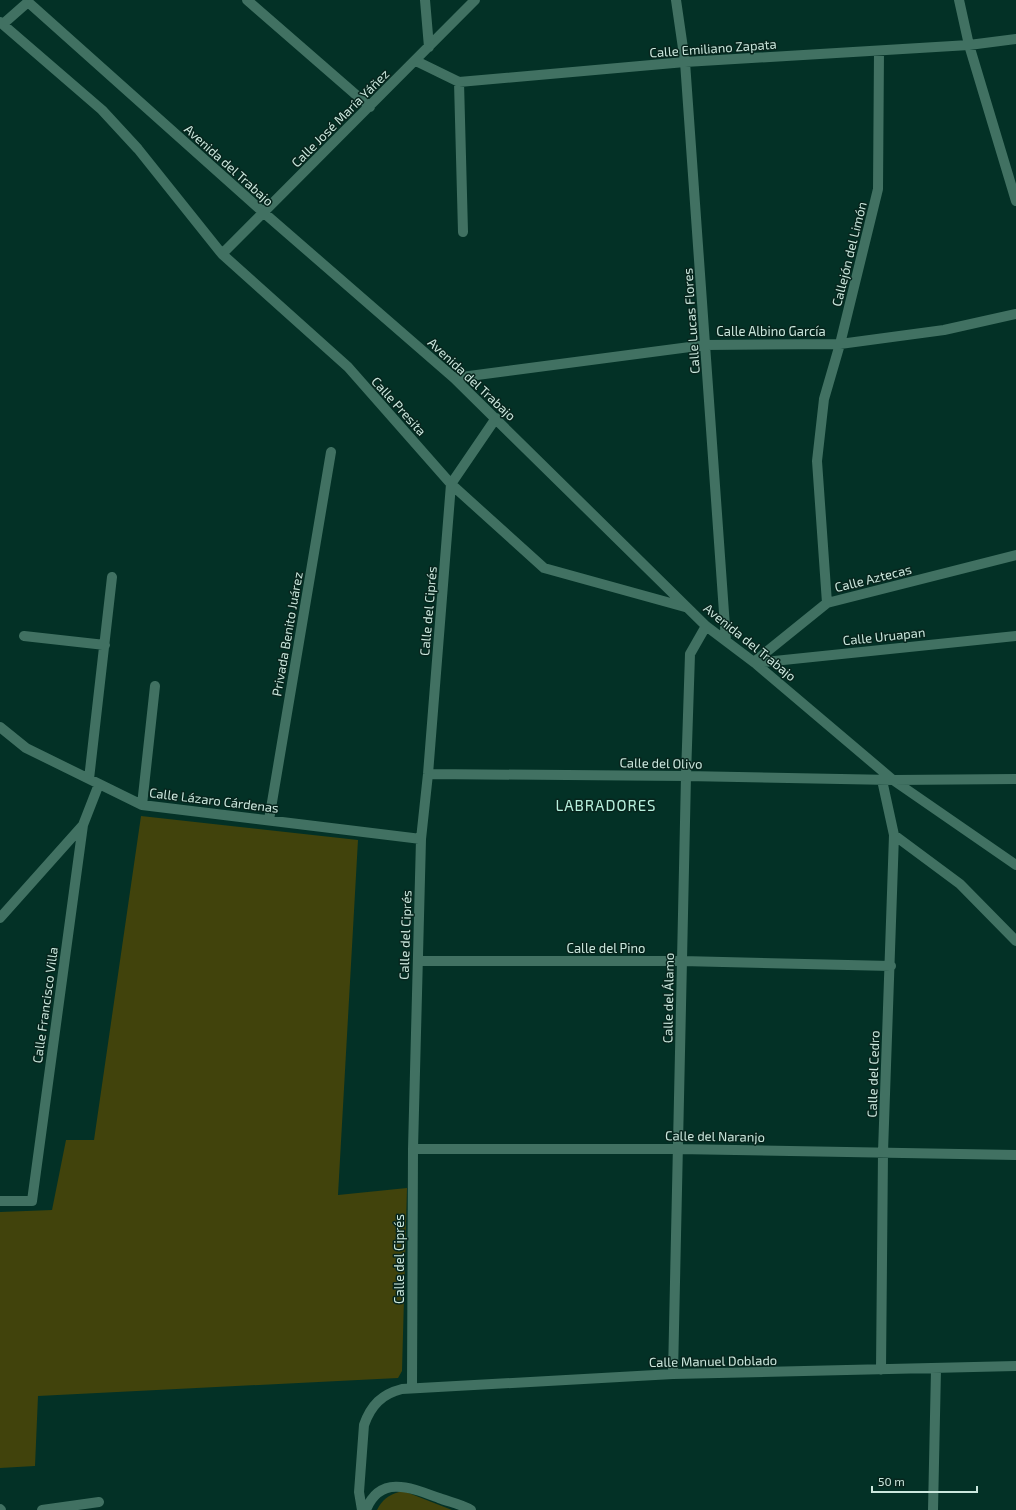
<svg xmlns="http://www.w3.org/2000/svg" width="1016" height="1510" viewBox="0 0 1016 1510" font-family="'Exo 2',sans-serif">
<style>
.green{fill:#41430c}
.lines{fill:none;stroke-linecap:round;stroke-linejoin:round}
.minor{stroke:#417162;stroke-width:10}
.labels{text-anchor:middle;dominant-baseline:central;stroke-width:3;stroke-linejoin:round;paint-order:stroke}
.street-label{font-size:13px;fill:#cbe7dd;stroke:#07251d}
.quarter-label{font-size:15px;letter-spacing:1px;fill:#b7f1de;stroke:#07251d}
</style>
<rect width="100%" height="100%" fill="#033126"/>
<path class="green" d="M 141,816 L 358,840 L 338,1195 L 407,1188 L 402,1371 L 398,1378 L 38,1396 L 35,1466 L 0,1468 L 0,1212 L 52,1210 L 66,1140 L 94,1140 Z
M 399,1492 L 406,1492 L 452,1510 L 377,1510 C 382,1500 388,1495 399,1492 Z"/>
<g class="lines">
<path class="minor" d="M 247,0 L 370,107
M 425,0 L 429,47
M 676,0 L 685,62 L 726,641
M 959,0 L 969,45 L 1016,201
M 28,2 L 263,212 L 454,378 L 706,626 L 755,663 L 893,780 L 1016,865
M 0,22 L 102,110 L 138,149 L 222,254 L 348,367 L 451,484 L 544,568 L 685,607
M 3,24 L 28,2 L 28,0
M 416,61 L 459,82 L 685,62 L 969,45 L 1016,39
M 459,82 L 463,232
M 222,254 L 475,0
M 454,378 L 705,345 L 840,344 L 944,330 L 1016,314
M 827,603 L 817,461 L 824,399 L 840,344 L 878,189 L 879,51
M 24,636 L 105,645
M 754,662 L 827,603 L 1016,555
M 755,663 L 1016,636
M 0,727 L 26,748 L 142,805 L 421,839
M 428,774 L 686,776 L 893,780 L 1016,779
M 89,779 L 112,577
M 142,805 L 155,686
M 269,820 L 331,452
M 894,835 L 960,884 L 1016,941
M 0,918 L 83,825
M 418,961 L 682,961 L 891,966
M 413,1149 L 678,1149 L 1016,1155
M 0,1201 L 32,1201 L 83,825 L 99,784
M 881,1370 L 883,1152 L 894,835 L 882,780
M 673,1374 L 686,776 L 690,654 L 706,626
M 412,1388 L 413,1149 L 421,839 L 428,774 L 451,484 L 496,418
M 0,1509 L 1,1510
M 42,1510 L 99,1502
M 362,1510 L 359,1492 L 364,1425 C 371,1405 382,1394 402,1389 L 673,1374 L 1016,1366
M 366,1510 C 380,1474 412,1488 439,1498 C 449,1502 461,1504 471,1510
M 933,1510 L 936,1369"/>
</g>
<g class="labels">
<g class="street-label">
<text transform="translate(713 48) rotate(-4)">Calle Emiliano Zapata</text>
<text transform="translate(340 118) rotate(-45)">Calle José María Yáñez</text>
<text transform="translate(229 165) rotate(42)">Avenida del Trabajo</text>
<text transform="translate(849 254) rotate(-76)">Callejón del Limón</text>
<text transform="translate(691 321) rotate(-94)">Calle Lucas Flores</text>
<text x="771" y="331">Calle Albino García</text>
<text transform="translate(472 379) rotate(43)">Avenida del Trabajo</text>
<text transform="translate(399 406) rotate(48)">Calle Presita</text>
<text transform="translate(873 578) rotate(-14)">Calle Aztecas</text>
<text transform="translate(428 611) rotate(-85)">Calle del Ciprés</text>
<text transform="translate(287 634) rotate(-80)">Privada Benito Juárez</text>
<text transform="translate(884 636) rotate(-6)">Calle Uruapan</text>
<text transform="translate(750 642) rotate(39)">Avenida del Trabajo</text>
<text transform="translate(661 763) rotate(1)">Calle del Olivo</text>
<text transform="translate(214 800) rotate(7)">Calle Lázaro Cárdenas</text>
<text transform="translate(405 935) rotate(-88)">Calle del Ciprés</text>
<text x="606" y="948">Calle del Pino</text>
<text transform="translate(668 998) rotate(-89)">Calle del Álamo</text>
<text transform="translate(45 1005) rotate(-82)">Calle Francisco Villa</text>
<text transform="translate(873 1074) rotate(-88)">Calle del Cedro</text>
<text transform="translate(715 1136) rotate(1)">Calle del Naranjo</text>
<text transform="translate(399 1259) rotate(-90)">Calle del Ciprés</text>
<text transform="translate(713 1361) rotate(-1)">Calle Manuel Doblado</text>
</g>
<g class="quarter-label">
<text x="606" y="805">LABRADORES</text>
</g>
</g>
<path d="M872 1486v6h105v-6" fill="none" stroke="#cbe7dd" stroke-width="2"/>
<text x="878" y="1486" font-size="12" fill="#cbe7dd" stroke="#07251d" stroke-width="3" paint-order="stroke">50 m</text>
</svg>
